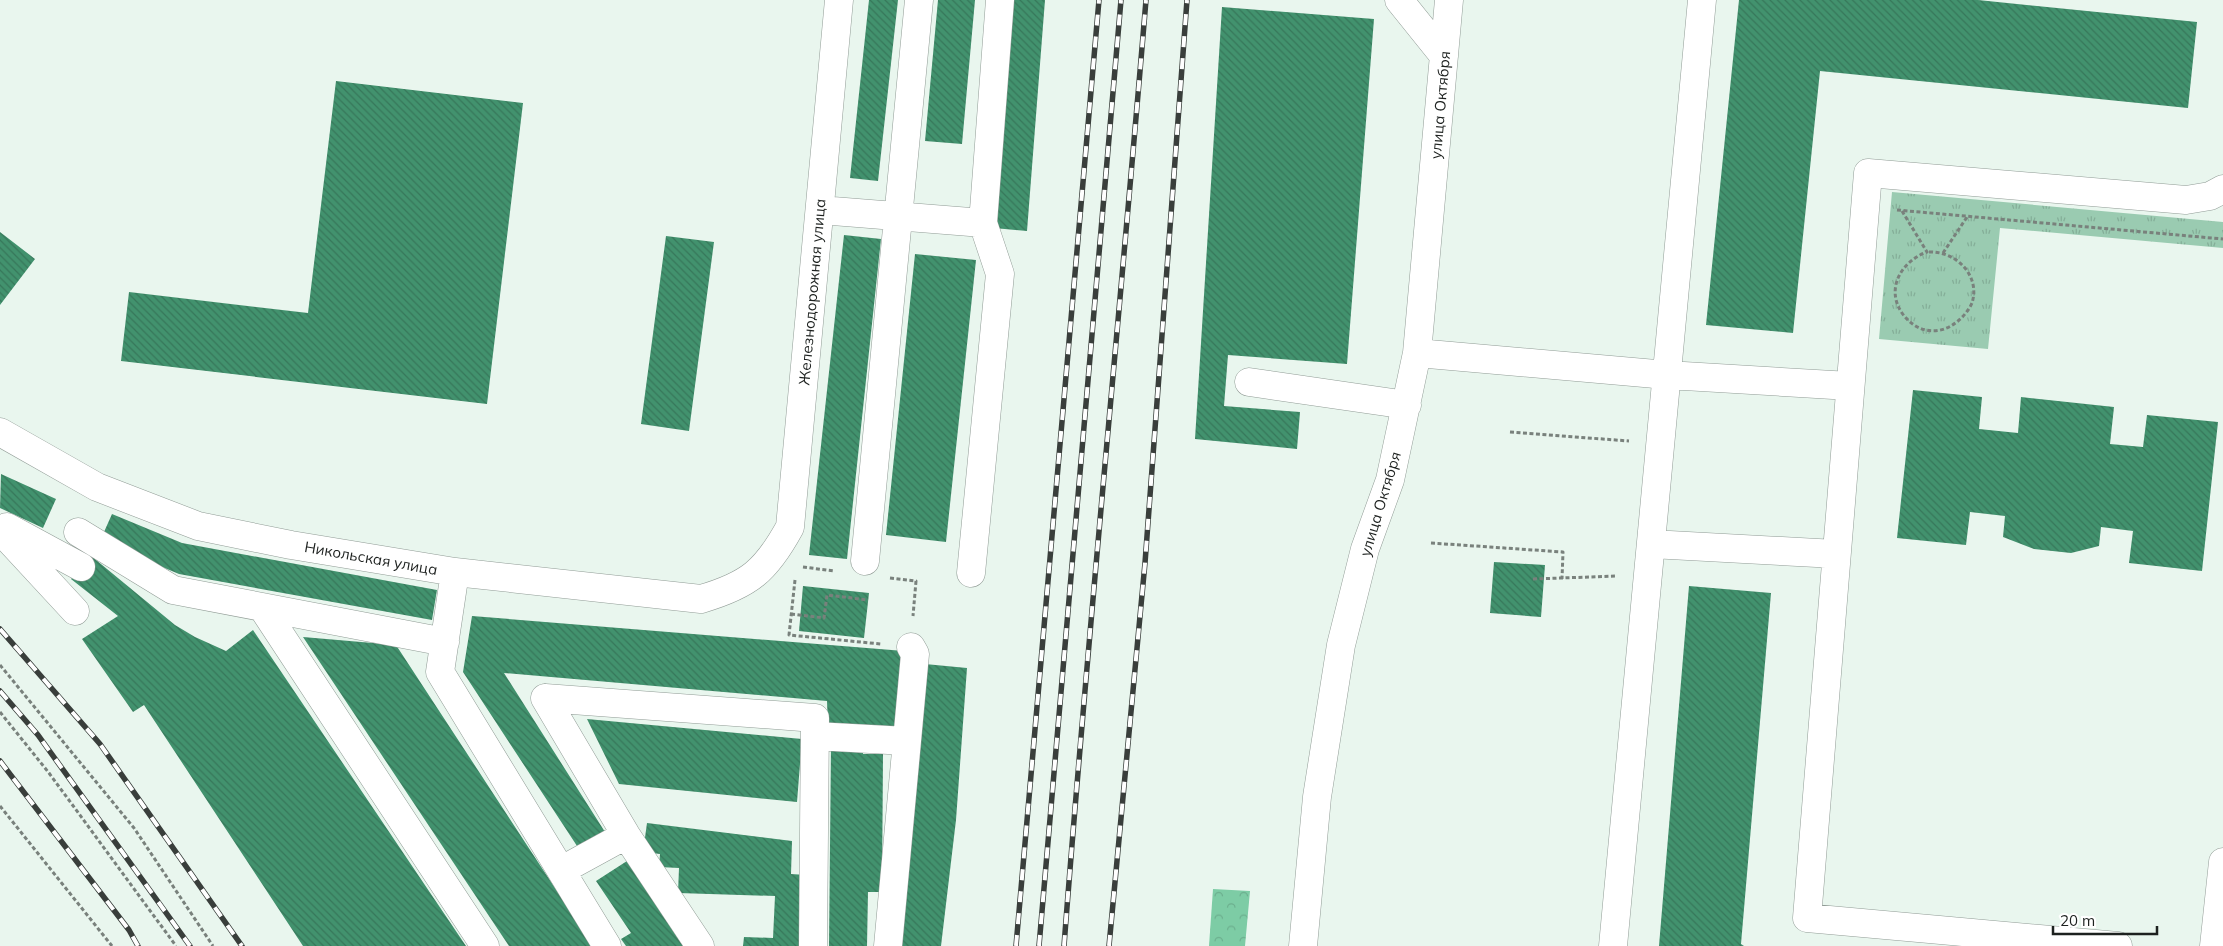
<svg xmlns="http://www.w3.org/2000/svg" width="2223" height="946" viewBox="0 0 2223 946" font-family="Mulish,sans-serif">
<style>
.grass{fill:url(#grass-tufts)}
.forest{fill:url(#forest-crowns)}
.building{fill:url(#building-back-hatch)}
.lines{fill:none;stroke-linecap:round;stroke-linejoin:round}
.minor-casing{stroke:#919c96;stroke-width:29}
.path{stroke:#79817c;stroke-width:3;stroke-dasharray:4 2.5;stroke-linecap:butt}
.minor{stroke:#fff;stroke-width:28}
.rail-casing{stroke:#393e3b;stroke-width:5.5}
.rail{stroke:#fff;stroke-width:4;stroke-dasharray:11;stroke-linecap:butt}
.labels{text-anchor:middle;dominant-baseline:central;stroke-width:5;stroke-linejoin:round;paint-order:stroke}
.street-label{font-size:15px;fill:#1d211f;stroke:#fff}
</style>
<defs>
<pattern id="grass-tufts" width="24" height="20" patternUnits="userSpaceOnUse" patternTransform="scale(1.25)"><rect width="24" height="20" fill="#9acbb1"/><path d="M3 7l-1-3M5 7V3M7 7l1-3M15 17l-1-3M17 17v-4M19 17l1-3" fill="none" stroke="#84ae98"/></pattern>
<pattern id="forest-crowns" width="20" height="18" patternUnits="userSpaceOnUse" patternTransform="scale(1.25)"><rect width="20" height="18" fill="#7dcca5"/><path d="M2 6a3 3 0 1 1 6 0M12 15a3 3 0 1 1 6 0" fill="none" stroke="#6caf8e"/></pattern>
<pattern id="building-back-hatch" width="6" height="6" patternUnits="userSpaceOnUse" patternTransform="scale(1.25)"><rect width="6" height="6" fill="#42926e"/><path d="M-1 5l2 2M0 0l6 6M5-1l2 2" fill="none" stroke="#37775a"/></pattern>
</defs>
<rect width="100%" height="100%" fill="#e9f6ee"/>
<path class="grass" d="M 1892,192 L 2223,222 L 2223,248 L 2000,228 L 1988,349 L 1879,339 Z"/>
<path class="forest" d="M 1213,889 L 1250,891 L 1245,946 L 1209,946 Z"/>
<path class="building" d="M 869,0 L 898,0 L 878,181 L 850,178 Z
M 938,0 L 975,0 L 962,144 L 925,141 Z
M 1012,0 L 1045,0 L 1027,231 L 994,228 Z
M 1739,0 L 1978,0 L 2197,22 L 2188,108 L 1820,71 L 1793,333 L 1706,325 Z
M 1222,7 L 1374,19 L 1347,364 L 1228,355 L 1224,406 L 1300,412 L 1297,449 L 1195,439 Z
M 336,81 L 523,103 L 487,404 L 121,361 L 129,292 L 308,313 Z
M 0,232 L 35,259 L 0,305 Z
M 844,235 L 881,239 L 847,559 L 809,555 Z
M 666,236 L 714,242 L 689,431 L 641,424 Z
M 915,254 L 976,260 L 946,542 L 886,535 Z
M 1913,390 L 1982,397 L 1979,429 L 2018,433 L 2021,397 L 2114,407 L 2110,444 L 2143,447 L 2147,415 L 2218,422 L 2202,571 L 2129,563 L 2133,531 L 2101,527 L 2099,546 L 2071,553 L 2034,549 L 2003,537 L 2005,516 L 1970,512 L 1966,545 L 1897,538 Z
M 1,474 L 56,499 L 43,528 L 0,508 Z
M 112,514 L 182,543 L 437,590 L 432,620 L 179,574 L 100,541 Z
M 90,555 L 175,625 L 195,637 L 226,651 L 253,630 L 466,946 L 303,946 L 144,705 L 133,712 L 82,639 L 118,616 L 71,579 Z
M 1494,562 L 1545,565 L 1541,617 L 1490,613 Z
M 803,586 L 869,593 L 864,638 L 799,631 Z
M 1689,586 L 1771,593 L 1741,944 L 1744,946 L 1659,946 Z
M 472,616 L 904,651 L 897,726 L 828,728 L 827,701 L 504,673 L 605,832 L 579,849 L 463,672 Z
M 303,637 L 396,645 L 593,946 L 509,946 Z
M 925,664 L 967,668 L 956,820 L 941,946 L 901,946 Z
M 587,719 L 802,739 L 797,802 L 619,784 Z
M 831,746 L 863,747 L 863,754 L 883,754 L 882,892 L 868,892 L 867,946 L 829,946 Z
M 647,823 L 792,841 L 791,874 L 806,875 L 803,946 L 743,946 L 744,937 L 773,938 L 775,896 L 678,893 L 679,868 L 659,867 L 660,854 L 643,852 Z
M 627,861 L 683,946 L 626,946 L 621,939 L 631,933 L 596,881 Z"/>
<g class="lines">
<defs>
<path id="minor" d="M 1399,0 L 1444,56
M 820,210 L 983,223
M 1417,353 L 1667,375 L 1850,386
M 1249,382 L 1407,405
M 0,432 L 97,487 L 198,526 L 291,545 L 455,572 L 701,599 C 749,585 766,571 790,527 L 839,0
M 7,527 L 81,567
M 0,530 L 75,611
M 78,532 L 173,590 L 445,642
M 1651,544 L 1836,554
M 865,561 L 919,0
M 455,572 L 440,672 L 607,946
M 971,573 L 1000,274 L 983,223 L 1000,0
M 262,607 L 485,946
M 545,698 L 815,718 L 813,946
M 545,698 L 626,835 L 700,946
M 815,736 L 907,741 L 888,946
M 907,741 L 915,654 L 911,647
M 562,870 L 626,835
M 1303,946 L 1317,797 L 1341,645 L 1365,549 L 1390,480 L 1417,353 L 1449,0
M 1613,946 L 1702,0
M 2118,946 L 1807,918 L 1868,173 L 2186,200 L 2210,196 L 2223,189
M 2214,946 L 2223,862"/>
</defs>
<use href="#minor" class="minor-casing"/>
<path class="path" d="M 1897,210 L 2223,239
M 1902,211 L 1927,252 C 1902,261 1885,288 1902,313 C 1916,333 1939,337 1958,321 C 1963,317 1969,310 1972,303 C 1981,274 1954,250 1927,252
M 1943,253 L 1967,217
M 1510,432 L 1629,441
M 1431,543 L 1563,552 L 1562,579
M 803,567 L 834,571
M 890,578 L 916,581 L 913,616
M 1533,579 L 1617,576
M 795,580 L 789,635 L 881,644
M 791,614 L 824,618 L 827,595 L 868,600
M 0,665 L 134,828 L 213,946
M 0,712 L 49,773 L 176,946
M 0,806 L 112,946"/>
<use href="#minor" class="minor"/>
<defs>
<path id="rail" d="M 0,629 L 100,744 L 242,946
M 0,691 L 38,735 L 190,946
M 0,761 L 129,930 L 138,946
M 1016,946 L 1099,0
M 1039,946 L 1121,0
M 1064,946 C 1088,630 1120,315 1146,0
M 1109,946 L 1145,563 L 1187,0"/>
</defs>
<use href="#rail" class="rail-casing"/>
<use href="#rail" class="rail"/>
</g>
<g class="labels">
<g class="street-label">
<text transform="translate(1440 105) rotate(-85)">улица Октября</text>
<text transform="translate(812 292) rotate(-85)">Железнодорожная улица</text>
<text transform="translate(1380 504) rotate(-73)">улица Октября</text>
<text transform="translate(371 558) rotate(10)">Никольская улица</text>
</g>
</g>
<path d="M2053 926v8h104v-8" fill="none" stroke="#1d211f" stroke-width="2.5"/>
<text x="2060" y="926" font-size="15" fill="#1d211f" stroke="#ffffff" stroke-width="4" paint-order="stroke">20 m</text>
</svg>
